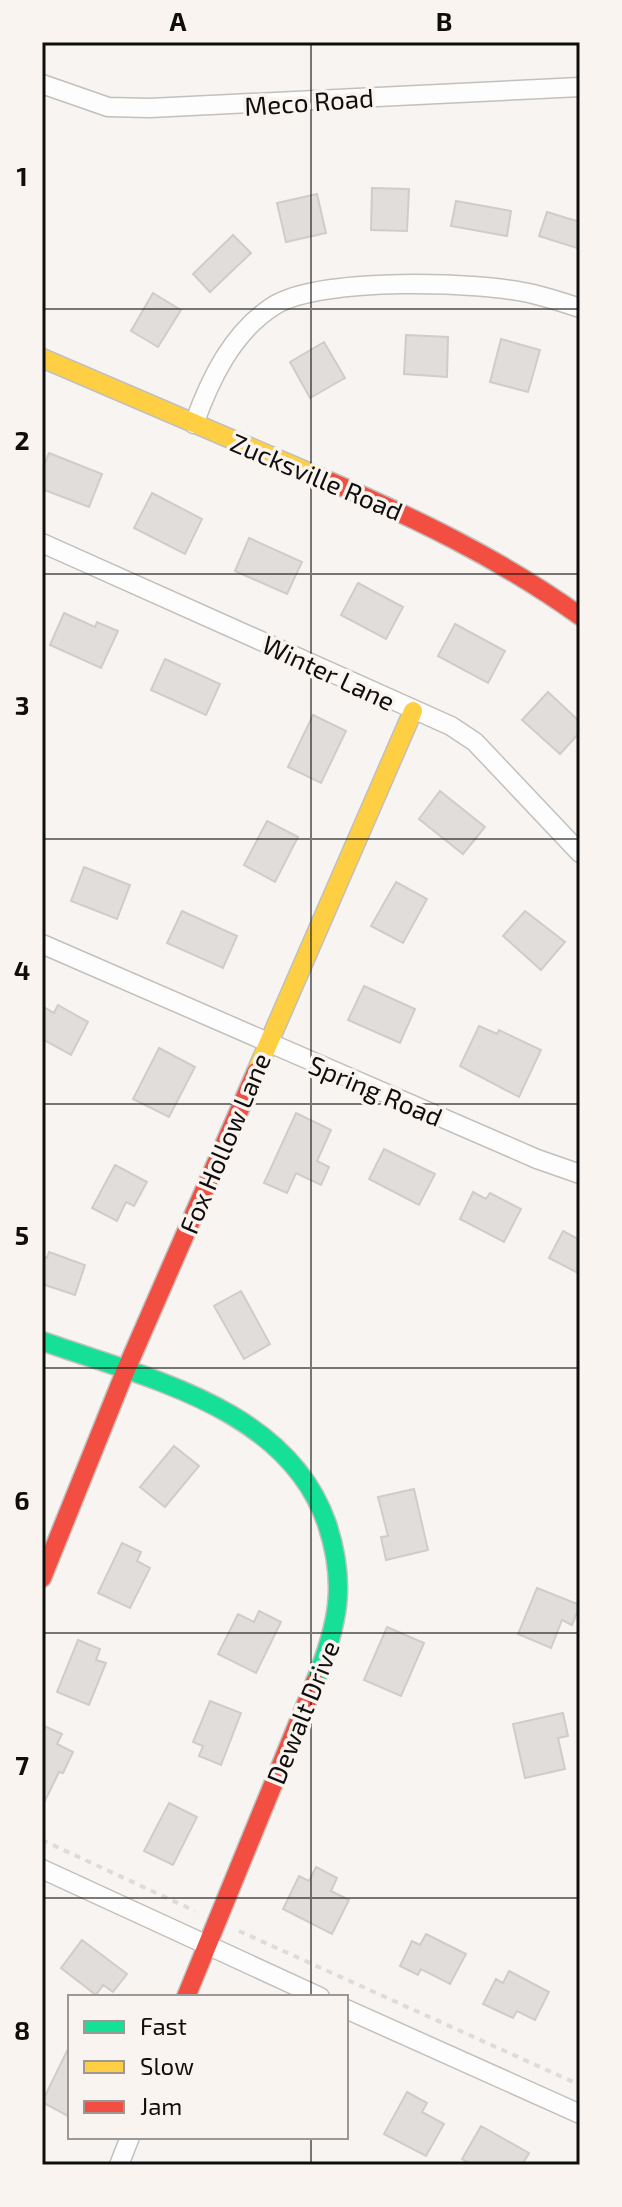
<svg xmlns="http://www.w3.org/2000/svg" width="622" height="2207" viewBox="0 0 622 2207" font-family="'Exo 2',sans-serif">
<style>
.building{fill:#e0dddb;stroke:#cfcdcb;stroke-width:2}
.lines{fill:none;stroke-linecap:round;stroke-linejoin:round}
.street-casing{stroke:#c2c0bd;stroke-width:21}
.fast-casing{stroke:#c2c0bd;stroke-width:21}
.slow-casing{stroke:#c2c0bd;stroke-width:21}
.jam-casing{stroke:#c2c0bd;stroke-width:21}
.path{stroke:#dddcdc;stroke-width:4;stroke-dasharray:6 6;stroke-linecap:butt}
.street{stroke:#fefdfd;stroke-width:18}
.fast{stroke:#16e098;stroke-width:18}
.slow{stroke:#ffcf43;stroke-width:18}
.jam{stroke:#f24e42;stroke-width:18}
.grid{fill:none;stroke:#100e0d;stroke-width:2;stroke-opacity:0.55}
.labels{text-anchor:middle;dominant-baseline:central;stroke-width:7;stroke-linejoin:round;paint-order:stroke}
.street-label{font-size:26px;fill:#100e0d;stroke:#f9f4ef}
.neatline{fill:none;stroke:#100e0d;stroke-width:3}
.grid-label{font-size:26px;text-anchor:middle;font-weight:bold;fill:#100e0d}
</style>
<rect width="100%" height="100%" fill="#f7f4f1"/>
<path class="building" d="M 372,188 L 409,189 L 407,231 L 371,230 Z
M 317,194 L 326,233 L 286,242 L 277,203 Z
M 456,201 L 511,211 L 507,236 L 451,226 Z
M 547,212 L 580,222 L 580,249 L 539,236 Z
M 233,235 L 251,253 L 210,292 L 193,274 Z
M 153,293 L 181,310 L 158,347 L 131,331 Z
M 406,335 L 448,337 L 447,377 L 404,374 Z
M 501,339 L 540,350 L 528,392 L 490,382 Z
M 324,342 L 345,378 L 310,398 L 290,362 Z
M 49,453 L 102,474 L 89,507 L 42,489 L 42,470 Z
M 152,493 L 202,519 L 185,554 L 134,528 Z
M 249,538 L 302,562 L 287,594 L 235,571 Z
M 358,583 L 403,607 L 386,639 L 341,615 Z
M 64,613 L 95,627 L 97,622 L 118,631 L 101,668 L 50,645 Z
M 455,624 L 505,651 L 488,683 L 438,656 Z
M 165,659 L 220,684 L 206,715 L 151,690 Z
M 548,692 L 580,722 L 580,732 L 560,754 L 522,720 Z
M 313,715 L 346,731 L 321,783 L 288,767 Z
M 440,791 L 485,827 L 463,854 L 419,819 Z
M 267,821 L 298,837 L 275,882 L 244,865 Z
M 84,867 L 130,885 L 117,919 L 71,901 Z
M 396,882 L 427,899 L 403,943 L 371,926 Z
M 182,911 L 237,936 L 223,968 L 167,943 Z
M 525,911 L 565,942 L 541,970 L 503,936 Z
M 364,986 L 415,1009 L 400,1043 L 348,1020 Z
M 58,1005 L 88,1022 L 71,1055 L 42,1039 L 42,1006 L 54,1013 Z
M 479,1026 L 497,1034 L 499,1030 L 541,1050 L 519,1097 L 460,1066 Z
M 159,1048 L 195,1067 L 169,1117 L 133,1099 Z
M 296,1113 L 331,1130 L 317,1161 L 329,1167 L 321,1185 L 296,1173 L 287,1193 L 264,1183 Z
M 384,1149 L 435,1174 L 419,1205 L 369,1179 Z
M 115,1165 L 147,1182 L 134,1206 L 126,1202 L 117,1221 L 92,1208 Z
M 473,1192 L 486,1199 L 490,1193 L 521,1209 L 504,1242 L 460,1219 Z
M 563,1231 L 580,1240 L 580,1274 L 549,1258 Z
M 49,1252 L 85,1265 L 75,1295 L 42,1284 L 42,1256 L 47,1258 Z
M 241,1291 L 270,1344 L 244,1359 L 214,1306 Z
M 174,1446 L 199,1466 L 165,1507 L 140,1487 Z
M 414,1489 L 428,1550 L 386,1560 L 381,1537 L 388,1536 L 378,1497 Z
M 122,1543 L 141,1552 L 137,1561 L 150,1568 L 130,1608 L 98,1593 Z
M 537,1588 L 580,1605 L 572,1625 L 562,1620 L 551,1648 L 518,1634 Z
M 259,1611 L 281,1622 L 256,1673 L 218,1654 L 238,1614 L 254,1622 Z
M 387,1627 L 424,1643 L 401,1696 L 364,1680 Z
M 78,1640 L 100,1649 L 96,1660 L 106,1663 L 89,1705 L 57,1692 Z
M 210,1701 L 241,1713 L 221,1765 L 199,1756 L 203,1746 L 193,1742 Z
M 563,1713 L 568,1736 L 558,1738 L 565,1769 L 525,1778 L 513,1724 Z
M 42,1725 L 62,1734 L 57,1744 L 73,1752 L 63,1773 L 59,1772 L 42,1807 Z
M 169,1803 L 197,1817 L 173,1865 L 144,1851 Z
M 316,1867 L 337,1878 L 331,1891 L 349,1900 L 332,1934 L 283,1909 L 299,1876 L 309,1881 Z
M 426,1934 L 466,1954 L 450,1984 L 421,1969 L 418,1975 L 400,1966 L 412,1941 L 420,1945 Z
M 82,1940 L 127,1974 L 113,1992 L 103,1985 L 96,1995 L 61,1968 Z
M 509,1971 L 549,1992 L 535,2020 L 517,2011 L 513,2018 L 483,2004 L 496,1979 L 503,1983 Z
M 70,2045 L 70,2117 L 42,2102 Z
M 407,2092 L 427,2103 L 422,2112 L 444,2124 L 426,2156 L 384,2134 Z
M 481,2126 L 529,2153 L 522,2165 L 473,2165 L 462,2159 Z"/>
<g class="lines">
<defs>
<path id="street" d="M 42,84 L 108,107 L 150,108 L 580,87
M 194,424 C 210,379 233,331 275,305 C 322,277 479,281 533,294 C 549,298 565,303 580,308
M 42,543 L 451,726 L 475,742 L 580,853
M 42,944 L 537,1159 L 580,1174
M 42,1869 L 320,1997
M 346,2009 L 580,2114
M 119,2165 L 130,2137"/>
<path id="fast" d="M 42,1341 C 145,1378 287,1407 327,1524 C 347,1584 338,1625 315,1682"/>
<path id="slow" d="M 42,358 L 322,478
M 256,1072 L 413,711"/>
<path id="jam" d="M 322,478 C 413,517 499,558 580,616
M 42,1578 L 125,1372 L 256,1072
M 186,1997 L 315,1682"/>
</defs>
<use href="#street" class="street-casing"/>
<use href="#fast" class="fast-casing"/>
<use href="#slow" class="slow-casing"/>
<use href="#jam" class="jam-casing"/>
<path class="path" d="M 577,1201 L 580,1202
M 42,1840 L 195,1911
M 239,1931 L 580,2085"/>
<use href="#street" class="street"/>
<use href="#fast" class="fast"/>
<use href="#slow" class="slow"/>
<use href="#jam" class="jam"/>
</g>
<path class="grid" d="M 311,42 L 311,1997M 42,309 L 580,309M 42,574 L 580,574M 42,839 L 580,839M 42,1104 L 580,1104M 42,1368 L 580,1368M 42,1633 L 580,1633M 42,1898 L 580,1898M 311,2137 L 311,2165"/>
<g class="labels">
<g class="street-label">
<text transform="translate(309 101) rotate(-4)">Meco Road</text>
<text transform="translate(317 476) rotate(23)">Zucksville Road</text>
<text transform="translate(329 672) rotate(25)">Winter Lane</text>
<text transform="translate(376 1090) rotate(23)">Spring Road</text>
<text transform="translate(224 1143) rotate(-67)">Fox Hollow Lane</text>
<text transform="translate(302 1712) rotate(-68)">Dewalt Drive</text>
</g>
</g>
<rect width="622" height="2207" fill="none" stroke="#f9f4ef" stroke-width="88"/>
<rect x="68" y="1995" width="280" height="144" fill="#f9f4ef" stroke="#9c9895" stroke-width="2"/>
<rect x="84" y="2021" width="40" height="12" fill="#16e098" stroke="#9c9895" stroke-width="2"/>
<text x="140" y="2035" font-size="24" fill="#100e0d">Fast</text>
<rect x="84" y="2061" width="40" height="12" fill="#ffcf43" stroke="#9c9895" stroke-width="2"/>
<text x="140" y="2075" font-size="24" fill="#100e0d">Slow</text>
<rect x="84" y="2101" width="40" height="12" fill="#f24e42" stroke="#9c9895" stroke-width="2"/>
<text x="140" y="2115" font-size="24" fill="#100e0d">Jam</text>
<rect x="44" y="44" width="534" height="2119" class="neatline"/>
<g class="grid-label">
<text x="178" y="31">A</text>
<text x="444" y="31">B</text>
<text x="22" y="186">1</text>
<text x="22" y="450">2</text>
<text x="22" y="715">3</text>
<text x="22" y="980">4</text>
<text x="22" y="1245">5</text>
<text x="22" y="1510">6</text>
<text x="22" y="1775">7</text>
<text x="22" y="2040">8</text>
</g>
</svg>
